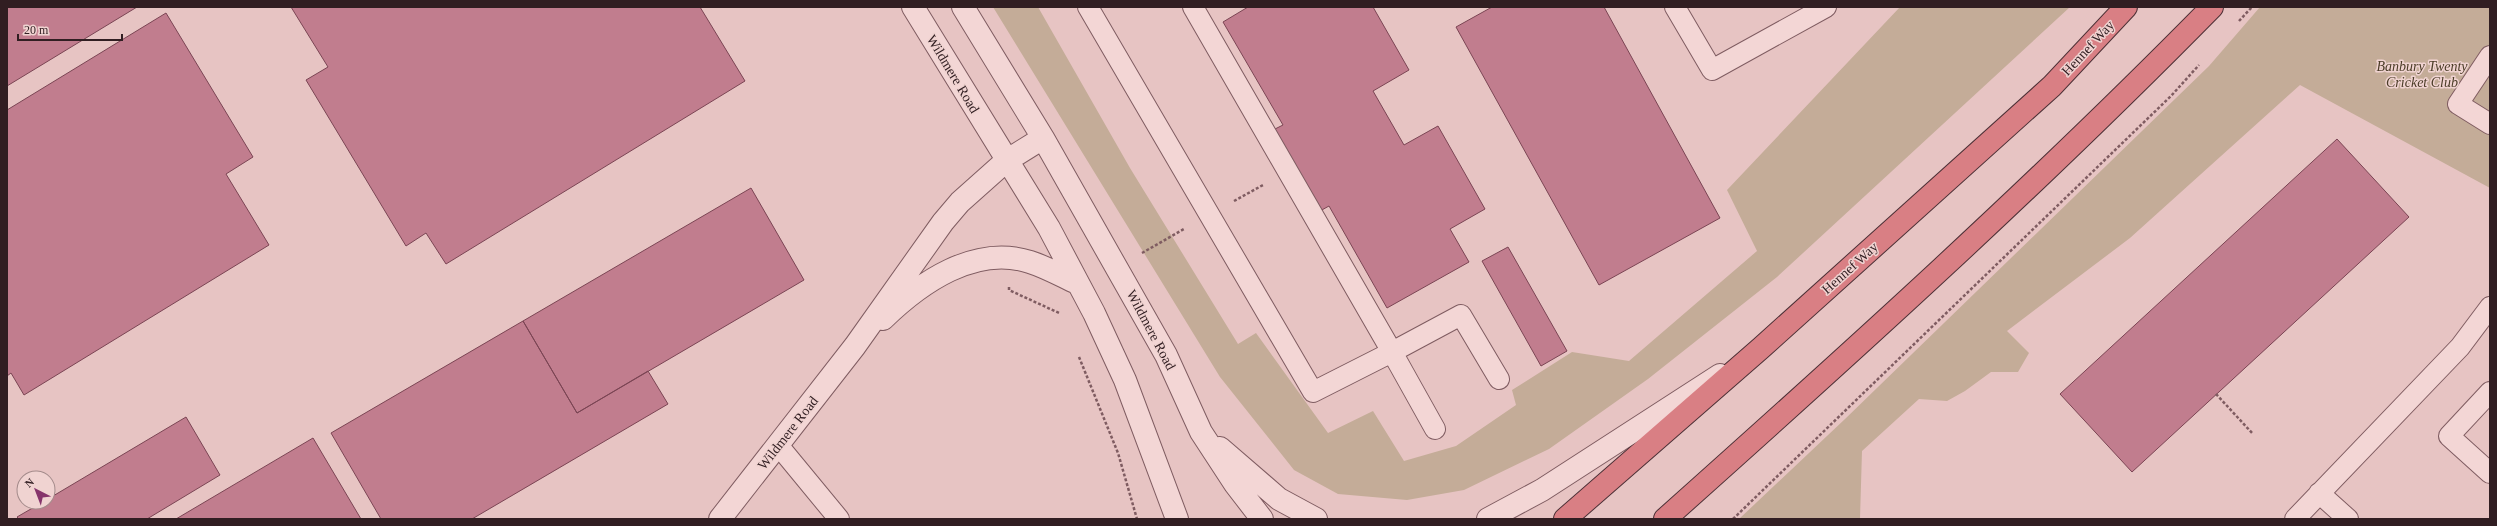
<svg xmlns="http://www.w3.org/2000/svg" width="2497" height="526" viewBox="0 0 2497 526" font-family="Georgia,serif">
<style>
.green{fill:#c4ac98}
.building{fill:#c17d8e;stroke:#7b4554}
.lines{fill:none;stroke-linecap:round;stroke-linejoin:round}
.service-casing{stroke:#7f5c61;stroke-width:22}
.minor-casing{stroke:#7f5c61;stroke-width:24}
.trunk-casing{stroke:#4d3036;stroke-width:24}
.path{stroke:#7f5c61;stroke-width:2.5;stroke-dasharray:3 2;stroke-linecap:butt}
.service{stroke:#f3d6d5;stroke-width:20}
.minor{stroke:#f3d6d5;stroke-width:22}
.trunk{stroke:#d97f84;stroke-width:22}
.labels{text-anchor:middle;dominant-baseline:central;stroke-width:3;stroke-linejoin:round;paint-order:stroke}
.street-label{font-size:14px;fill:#311e22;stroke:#f0d3d1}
.park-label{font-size:14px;font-style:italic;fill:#4b3c27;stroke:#f0d3d1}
</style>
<rect width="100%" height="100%" fill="#e7c4c3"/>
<path class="green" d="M 993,7 L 1038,7 L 1130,168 L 1238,344 L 1256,333 L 1328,433 L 1373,411 L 1404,461 L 1456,446 L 1516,405 L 1512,390 L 1572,352 L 1629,361 L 1757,251 L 1727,190 L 1900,7 L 2070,7 L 1777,277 L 1648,379 L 1549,449 L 1464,490 L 1407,500 L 1338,494 L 1294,470 L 1220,377 Z
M 2260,7 L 2490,7 L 2490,188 L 2300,85 L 2130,238 L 2007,331 L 2029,353 L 2018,372 L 1991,372 L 1965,391 L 1947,401 L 1919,399 L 1862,451 L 1860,519 L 1739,519 L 1845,419 L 2209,66 Z"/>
<path class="building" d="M 7,7 L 137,7 L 7,86 Z
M 291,7 L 700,7 L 745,81 L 446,264 L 426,233 L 406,246 L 306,80 L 328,67 Z
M 1248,7 L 1373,7 L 1409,70 L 1373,91 L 1404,145 L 1438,126 L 1485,209 L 1450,229 L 1469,262 L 1387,308 L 1329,206 L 1320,211 L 1273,130 L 1283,125 L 1223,22 Z
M 1492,7 L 1604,7 L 1720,218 L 1599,285 L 1456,27 Z
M 166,13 L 253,157 L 226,174 L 269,245 L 24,395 L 11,373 L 7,376 L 7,110 Z
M 2337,139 L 2409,217 L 2132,472 L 2060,394 Z
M 751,188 L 804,280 L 577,413 L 523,321 Z
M 1508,247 L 1567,351 L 1541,366 L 1482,261 Z
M 523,321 L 577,413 L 648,371 L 668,404 L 472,519 L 381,519 L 331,433 Z
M 186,417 L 220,475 L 147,519 L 19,519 L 17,517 L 43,502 L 48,502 L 48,499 Z
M 313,438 L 361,519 L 176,519 Z"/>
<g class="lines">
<defs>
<path id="service" d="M 1088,7 L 1313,392 L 1392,352 L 1435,429
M 1193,7 L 1392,352 L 1461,315 L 1499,379
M 1675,7 L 1712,70 L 1826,7
M 2490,56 L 2458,104 L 2490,124
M 2490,392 L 2449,436 L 2490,473
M 778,445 L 839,519
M 2319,493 L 2348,519
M 2295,519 L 2460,347 L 2490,307"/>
<path id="minor" d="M 913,7 L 1049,228 L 1094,313 L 1125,380 L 1177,519
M 963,7 L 1043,138 L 1166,355 L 1201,432 L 1235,484 L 1262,519
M 883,319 C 920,283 975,244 1030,262 C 1046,267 1062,276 1077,283
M 1220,448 L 1279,499 L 1316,519
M 720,519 L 855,346 L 943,222 L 960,202 L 1006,161 L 1043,138
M 1488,519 L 1542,490 L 1720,375"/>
<path id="trunk" d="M 1565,519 L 1761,348 L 2052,86 L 2126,7
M 1665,519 C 1851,353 2037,185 2212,7"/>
</defs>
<use href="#service" class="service-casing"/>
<use href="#minor" class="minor-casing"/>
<use href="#trunk" class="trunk-casing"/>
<path class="path" d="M 2239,21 L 2252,7
M 1234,201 L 1263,185
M 1142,253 L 1184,229
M 1009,287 L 1009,290 L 1059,313
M 1079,357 L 1118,453 L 1137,519
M 2216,394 L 2253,434
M 1733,519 L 2171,96 L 2199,65"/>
<use href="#service" class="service"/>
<use href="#minor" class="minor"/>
<use href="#trunk" class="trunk"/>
</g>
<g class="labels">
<g class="street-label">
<text transform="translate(2088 48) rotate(-47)">Hennef Way</text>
<text transform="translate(953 74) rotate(59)">Wildmere Road</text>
<text transform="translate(1850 268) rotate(-42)">Hennef Way</text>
<text transform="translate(1151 330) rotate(62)">Wildmere Road</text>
<text transform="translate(788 433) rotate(-52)">Wildmere Road</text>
</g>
<g class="park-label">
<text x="2422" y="66">Banbury Twenty<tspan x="2422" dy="16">Cricket Club</tspan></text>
</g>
</g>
<rect width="2497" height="526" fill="none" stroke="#311e22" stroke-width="16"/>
<g transform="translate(36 490) rotate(318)"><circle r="19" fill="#f0d3d1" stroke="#a48b8b"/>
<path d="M0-3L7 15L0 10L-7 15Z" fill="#86346b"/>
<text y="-6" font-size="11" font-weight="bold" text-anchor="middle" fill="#311e22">N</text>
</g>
<path d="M18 34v6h104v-6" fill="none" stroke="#311e22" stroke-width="2"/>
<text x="24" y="34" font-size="12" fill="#311e22" stroke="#f0d3d1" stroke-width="3" paint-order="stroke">20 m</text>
</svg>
